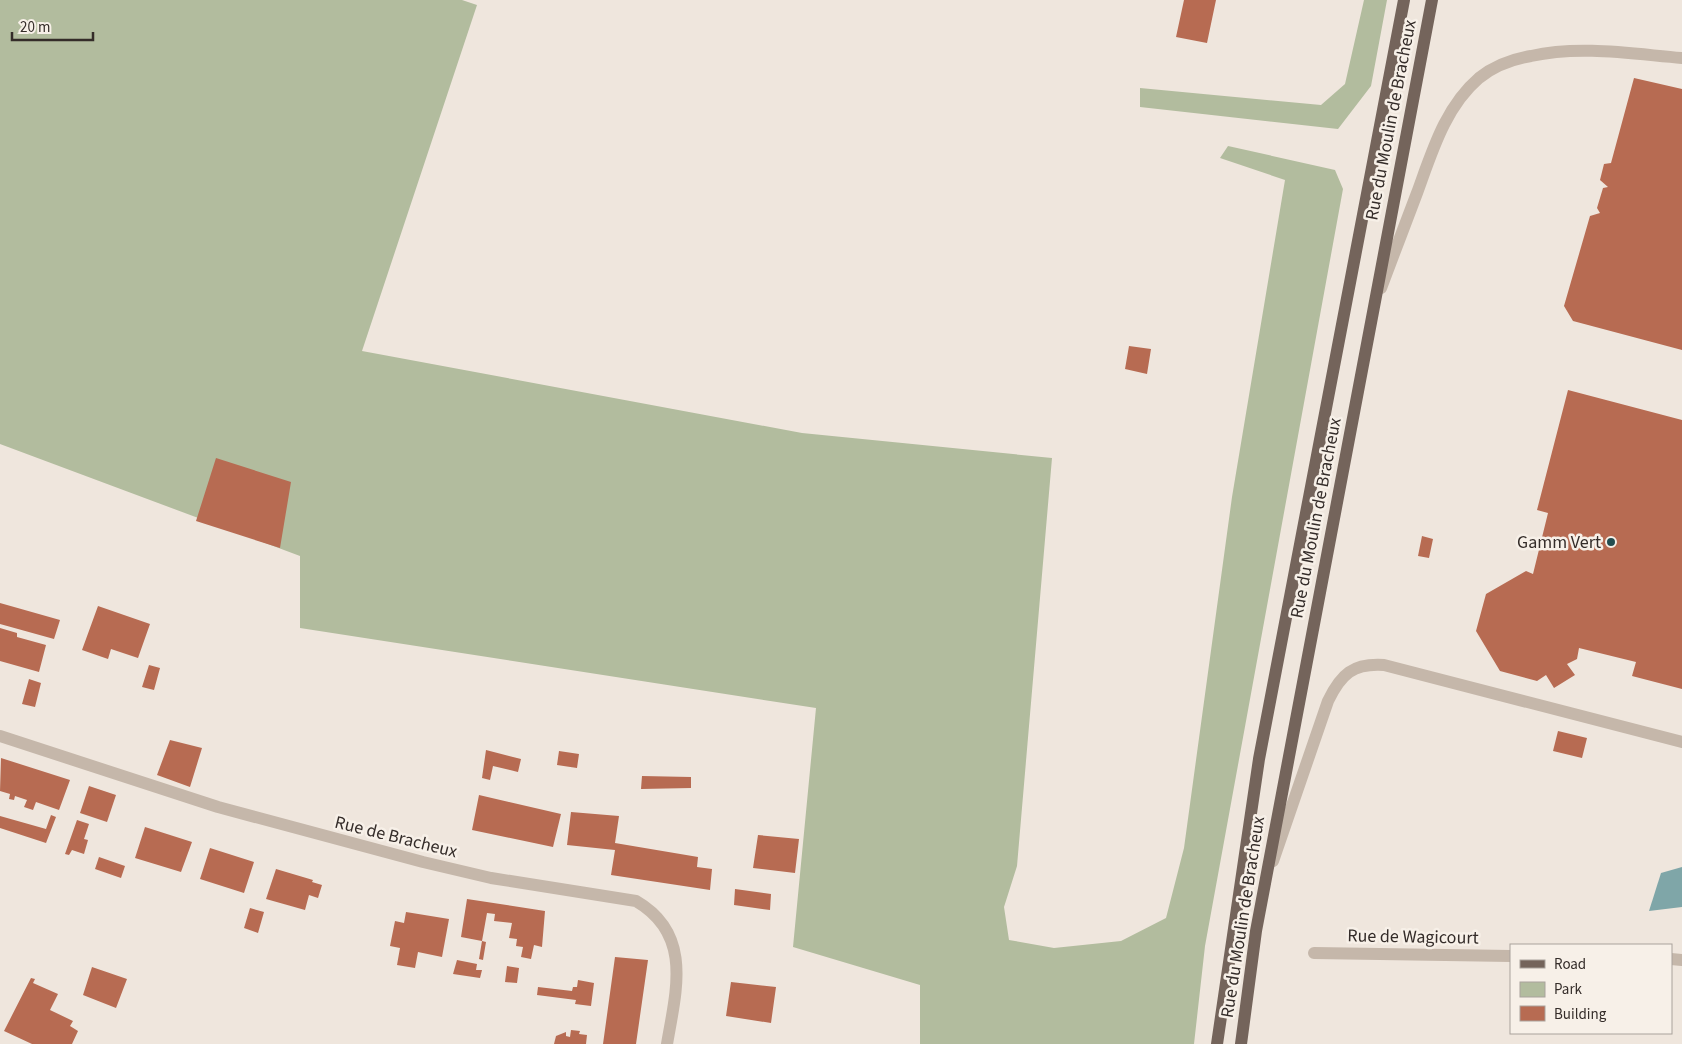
<svg xmlns="http://www.w3.org/2000/svg" width="1682" height="1044" viewBox="0 0 1682 1044" font-family="'Source Sans 3',sans-serif">
<style>
.green{fill:#b2bc9e}
.water{fill:#7fa6a8}
.building{fill:#b76b52}
.lines{fill:none;stroke-linecap:round;stroke-linejoin:round}
.lane{stroke:#c5b7aa;stroke-width:12}
.street{stroke:#c5b7aa;stroke-width:12}
.primary{stroke:#74645b;stroke-width:12}
.poi-dot{fill:#234d50;stroke:#f7f0e8;stroke-width:2}
.labels{text-anchor:middle;dominant-baseline:central;stroke-width:5;stroke-linejoin:round;paint-order:stroke}
.street-label{font-size:18px;fill:#342c29;stroke:#f7f0e8}
.poi-label{font-size:18px;fill:#342c29;stroke:#f7f0e8;text-anchor:end}
</style>
<rect width="100%" height="100%" fill="#efe6dd"/>
<path class="green" d="M 0,0 L 462,0 L 477,5 L 362,351 L 802,433 L 1052,458 L 1017,866 L 1004,907 L 1009,940 L 1054,948 L 1121,941 L 1166,918 L 1184,848 L 1232,497 L 1285,180 L 1220,158 L 1228,146 L 1335,170 L 1343,189 L 1205,946 L 1194,1044 L 920,1044 L 920,985 L 793,947 L 816,708 L 300,628 L 300,556 L 0,444 Z
M 1364,0 L 1387,0 L 1371,86 L 1338,129 L 1140,107 L 1140,88 L 1321,105 L 1345,84 Z"/>
<path class="water" d="M 1682,867 L 1682,907 L 1649,911 L 1661,873 Z"/>
<path class="building" d="M 1184,0 L 1216,0 L 1207,43 L 1176,37 Z
M 1634,78 L 1682,89 L 1682,350 L 1573,321 L 1564,306 L 1590,216 L 1600,213 L 1597,208 L 1603,188 L 1608,187 L 1600,180 L 1604,164 L 1611,163 Z
M 1129,346 L 1151,349 L 1147,374 L 1125,369 Z
M 1568,390 L 1682,420 L 1682,689 L 1632,676 L 1636,662 L 1579,648 L 1577,659 L 1567,664 L 1575,675 L 1554,688 L 1546,675 L 1537,681 L 1500,671 L 1476,631 L 1486,594 L 1526,571 L 1533,574 L 1548,513 L 1537,510 Z
M 216,458 L 291,482 L 280,548 L 196,521 Z
M 1422,536 L 1433,539 L 1429,558 L 1418,556 Z
M 0,603 L 60,620 L 54,639 L 0,624 Z
M 98,606 L 150,624 L 138,658 L 111,649 L 108,659 L 82,650 Z
M 0,628 L 17,633 L 17,637 L 46,645 L 39,672 L 0,661 Z
M 149,665 L 160,668 L 154,690 L 142,687 Z
M 29,679 L 41,683 L 35,707 L 22,704 Z
M 1558,731 L 1587,738 L 1582,758 L 1553,751 Z
M 170,740 L 202,748 L 190,787 L 157,775 Z
M 486,750 L 521,759 L 518,772 L 493,766 L 490,780 L 482,778 Z
M 559,751 L 579,754 L 577,768 L 557,765 Z
M 1,758 L 70,780 L 59,810 L 36,802 L 33,810 L 24,807 L 27,800 L 15,796 L 14,800 L 9,799 L 10,794 L 0,791 Z
M 642,776 L 691,777 L 691,788 L 641,789 Z
M 89,786 L 116,795 L 107,822 L 80,813 Z
M 479,795 L 561,814 L 553,847 L 472,830 Z
M 571,812 L 619,816 L 615,843 L 698,857 L 697,867 L 712,869 L 710,890 L 611,875 L 615,850 L 567,845 Z
M 51,815 L 56,817 L 46,843 L 0,828 L 0,816 L 46,829 Z
M 77,820 L 89,824 L 84,839 L 88,840 L 84,854 L 72,850 L 69,855 L 65,854 Z
M 145,827 L 192,842 L 181,872 L 135,858 Z
M 758,835 L 799,839 L 795,873 L 753,868 Z
M 210,848 L 254,862 L 244,893 L 200,879 Z
M 99,857 L 125,866 L 121,878 L 95,869 Z
M 276,869 L 313,880 L 312,882 L 322,885 L 318,898 L 309,895 L 305,910 L 266,899 Z
M 735,889 L 771,894 L 770,910 L 734,905 Z
M 467,899 L 545,911 L 542,947 L 534,945 L 531,959 L 521,957 L 523,947 L 516,946 L 517,939 L 509,938 L 512,923 L 494,921 L 495,914 L 487,913 L 482,941 L 461,937 Z
M 250,908 L 264,912 L 258,933 L 244,928 Z
M 406,912 L 449,919 L 442,957 L 418,952 L 415,968 L 397,965 L 400,948 L 390,946 L 395,921 L 404,923 Z
M 482,941 L 486,942 L 483,960 L 479,959 Z
M 615,957 L 648,960 L 636,1044 L 603,1044 Z
M 457,960 L 477,964 L 476,970 L 482,970 L 480,978 L 453,974 Z
M 507,966 L 519,968 L 517,983 L 505,982 Z
M 92,967 L 127,979 L 116,1008 L 83,995 Z
M 31,978 L 35,979 L 33,983 L 58,994 L 50,1010 L 73,1021 L 70,1026 L 78,1031 L 72,1044 L 32,1044 L 4,1031 Z
M 578,980 L 594,983 L 591,1006 L 575,1004 L 576,1000 L 537,995 L 538,987 L 572,991 L 573,987 L 577,987 Z
M 731,982 L 776,987 L 771,1023 L 726,1016 Z
M 571,1030 L 580,1031 L 579,1034 L 587,1035 L 586,1044 L 554,1044 L 556,1036 L 566,1032 L 566,1036 L 570,1037 Z"/>
<g class="lines">
<path class="lane" d="M 1381,288 C 1393,256 1405,225 1417,193 C 1432,152 1445,107 1479,78 C 1494,66 1513,59 1531,56 C 1580,45 1633,54 1682,58
M 1273,861 L 1328,701 C 1341,674 1353,663 1384,665 L 1682,742"/>
<path class="street" d="M 0,736 L 218,807 L 423,862 L 491,878 L 636,901 C 693,934 676,991 667,1044
M 1314,953 L 1511,956
M 1671,959 L 1682,960"/>
<path class="primary" d="M 1217,1044 L 1259,759 L 1404,0
M 1241,1044 L 1256,931 L 1432,0"/>
</g>
<circle class="poi-dot" cx="1611" cy="542" r="5"/>
<g class="labels">
<g class="street-label">
<text transform="translate(1391 120) rotate(-79)">Rue du Moulin de Bracheux</text>
<text transform="translate(1316 518) rotate(-79)">Rue du Moulin de Bracheux</text>
<text transform="translate(396 837) rotate(14)">Rue de Bracheux</text>
<text transform="translate(1243 917) rotate(-81)">Rue du Moulin de Bracheux</text>
<text transform="translate(1413 937) rotate(1)">Rue de Wagicourt</text>
</g>
<g class="poi-label">
<text x="1601" y="542">Gamm Vert</text>
</g>
</g>
<rect x="1510" y="944" width="162" height="90" fill="#f7f0e8" stroke="#a9a29c"/>
<rect x="1520" y="960" width="25" height="8" fill="#74645b" stroke="#a9a29c"/>
<text x="1554" y="969" font-size="15" fill="#342c29">Road</text>
<rect x="1520" y="982" width="25" height="15" fill="#b2bc9e" stroke="#a9a29c"/>
<text x="1554" y="994" font-size="15" fill="#342c29">Park</text>
<rect x="1520" y="1006" width="25" height="15" fill="#b76b52" stroke="#a9a29c"/>
<text x="1554" y="1019" font-size="15" fill="#342c29">Building</text>
<path d="M12 32v8h81v-8" fill="none" stroke="#342c29" stroke-width="2.5"/>
<text x="20" y="32" font-size="15" fill="#342c29" stroke="#f7f0e8" stroke-width="4" paint-order="stroke">20 m</text>
</svg>
